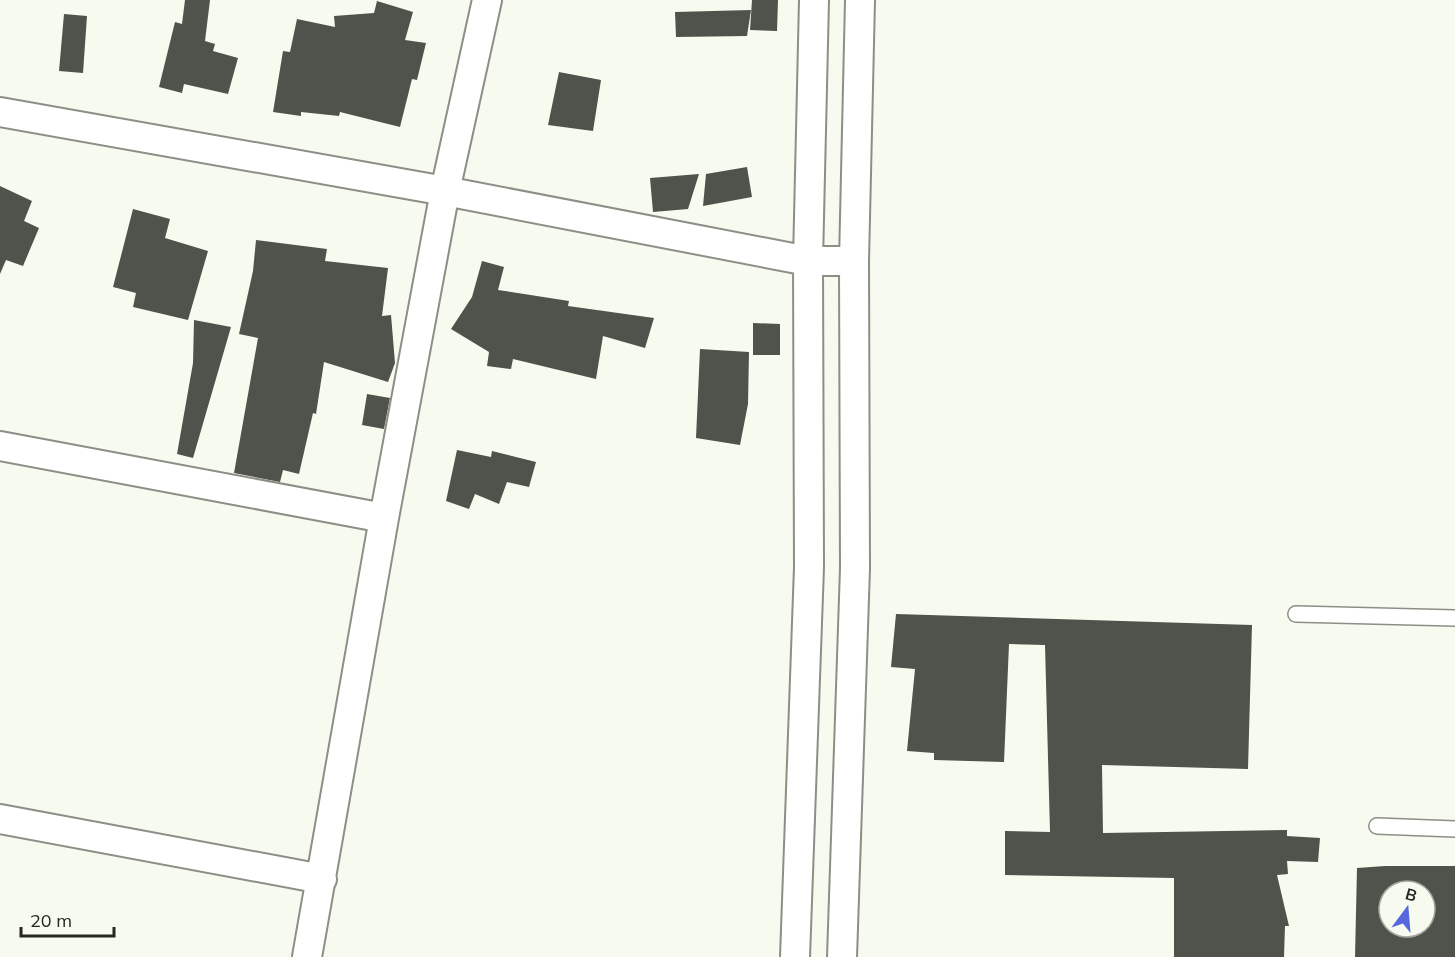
<svg xmlns="http://www.w3.org/2000/svg" width="1455" height="957" viewBox="0 0 1455 957" font-family="Mulish,sans-serif">
<style>
.building{fill:#50534b;fill-rule:evenodd}
.lines{fill:none;stroke-linecap:round;stroke-linejoin:round}
.service-casing{stroke:#8c8f85;stroke-width:18}
.minor-casing{stroke:#8c8f85;stroke-width:32}
.service{stroke:#fff;stroke-width:15}
.minor{stroke:#fff;stroke-width:28}
</style>
<rect width="100%" height="100%" fill="#f6faef"/>
<path class="building" d="M 185,0 L 210,0 L 205,41 L 215,44 L 213,51 L 238,58 L 228,94 L 184,84 L 182,93 L 159,87 L 175,22 L 182,24 Z
M 752,0 L 778,0 L 777,31 L 750,30 Z
M 377,1 L 413,12 L 405,40 L 426,43 L 417,80 L 412,79 L 400,127 L 340,112 L 339,116 L 301,112 L 301,116 L 273,112 L 283,51 L 290,52 L 297,19 L 335,27 L 334,16 L 374,13 Z
M 751,10 L 747,36 L 676,37 L 675,12 Z
M 64,14 L 87,16 L 83,73 L 59,71 Z
M 559,72 L 601,80 L 593,131 L 548,125 Z
M 747,167 L 752,197 L 703,206 L 706,174 Z
M 699,174 L 688,209 L 653,212 L 650,178 Z
M 0,186 L 32,201 L 24,221 L 39,228 L 23,266 L 6,260 L 0,274 Z
M 133,209 L 170,219 L 165,238 L 208,251 L 188,320 L 133,307 L 136,293 L 113,287 Z
M 256,240 L 327,249 L 325,261 L 388,268 L 382,316 L 391,315 L 395,363 L 388,382 L 324,362 L 316,414 L 313,413 L 299,474 L 283,470 L 280,482 L 234,473 L 258,338 L 239,334 L 253,271 Z
M 482,261 L 504,267 L 498,290 L 569,301 L 568,306 L 654,318 L 645,348 L 603,336 L 596,379 L 513,359 L 511,369 L 487,366 L 489,352 L 451,329 L 472,297 Z
M 194,320 L 231,327 L 193,458 L 177,454 L 193,363 Z
M 753,323 L 780,324 L 780,355 L 753,355 Z
M 700,349 L 749,352 L 748,404 L 740,445 L 696,438 Z
M 367,394 L 390,398 L 384,429 L 362,425 Z
M 457,450 L 491,457 L 492,451 L 536,462 L 529,487 L 507,482 L 499,504 L 475,494 L 469,509 L 446,501 Z
M 896,614 L 1252,625 L 1248,769 L 1102,765 L 1103,833 L 1287,830 L 1287,836 L 1320,838 L 1318,862 L 1287,861 L 1288,874 L 1277,875 L 1289,926 L 1285,926 L 1284,957 L 1174,957 L 1174,878 L 1005,875 L 1005,831 L 1050,832 L 1045,645 L 1009,644 L 1004,762 L 934,760 L 934,753 L 907,751 L 915,669 L 891,667 Z
M 1385,866 L 1455,866 L 1455,957 L 1355,957 L 1357,868 ZM 1389,891 L 1425,891 L 1425,927 L 1389,927 Z"/>
<g class="lines">
<defs>
<path id="service" d="M 1296,614 L 1455,618
M 1377,826 L 1455,829"/>
<path id="minor" d="M 0,112 L 445,191 L 808,261 L 854,261
M 0,446 L 384,518
M 0,819 L 322,879
M 307,957 L 384,518 L 445,191 L 487,0
M 795,957 L 809,567 L 808,261 L 814,0
M 842,957 L 855,568 L 854,261 L 860,0"/>
</defs>
<use href="#service" class="service-casing"/>
<use href="#minor" class="minor-casing"/>
<use href="#service" class="service"/>
<use href="#minor" class="minor"/>
</g>
<g transform="translate(1407 909) rotate(16)"><circle r="28" fill="#f6faef" stroke="#a3a69d" stroke-width="1.5"/>
<path d="M0-4.5L10 22L0 15L-10 22Z" fill="#5767de"/>
<text y="-9" font-size="16" font-weight="bold" text-anchor="middle" fill="#262723">B</text>
</g>
<path d="M21 927v9h93v-9" fill="none" stroke="#262723" stroke-width="3"/>
<text x="30" y="927" font-size="18" fill="#262723" stroke="#f6faef" stroke-width="4.5" paint-order="stroke">20 m</text>
</svg>
